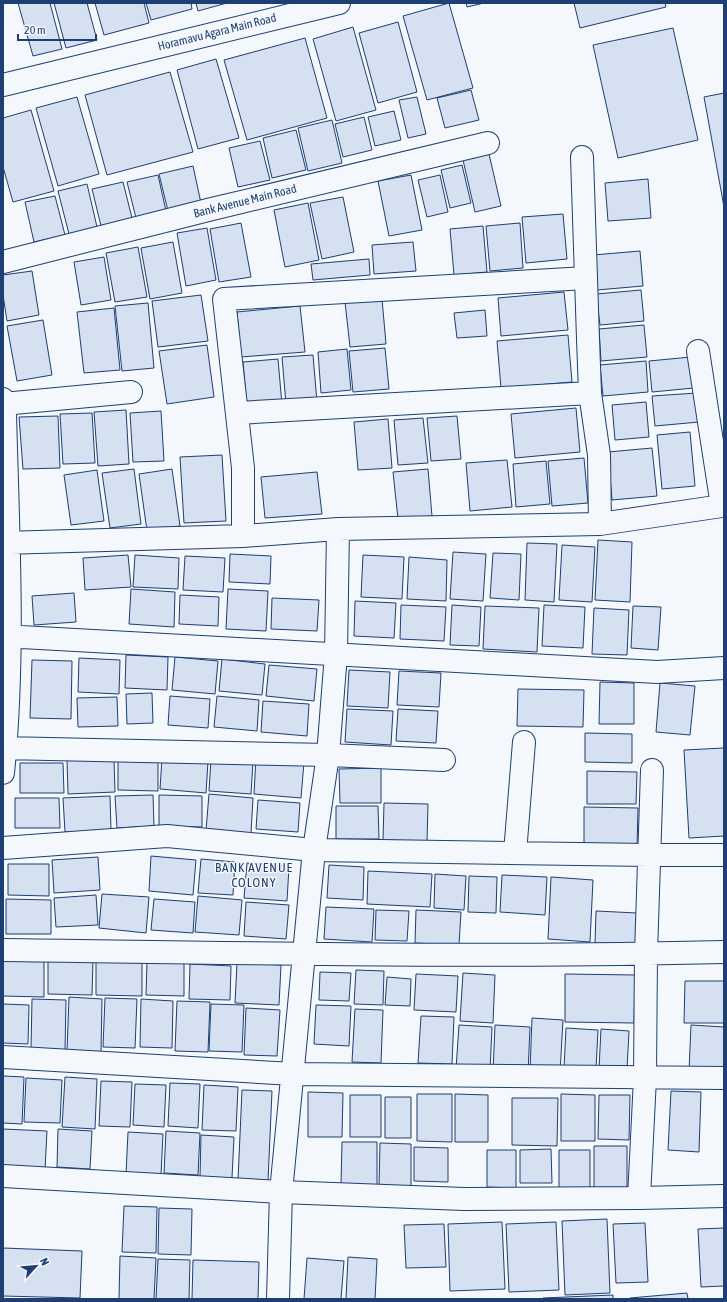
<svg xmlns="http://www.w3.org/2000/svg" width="727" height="1302" viewBox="0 0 727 1302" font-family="'Asap Condensed',sans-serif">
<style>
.building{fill:#d5e0f0;stroke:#1d3f73}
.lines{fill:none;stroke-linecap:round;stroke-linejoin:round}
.minor-casing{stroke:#1d3f73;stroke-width:24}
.minor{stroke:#f4f7fb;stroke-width:22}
.labels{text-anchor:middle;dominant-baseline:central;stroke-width:3;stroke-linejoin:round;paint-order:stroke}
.street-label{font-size:12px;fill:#1d3f73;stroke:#f4f7fb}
.neighbourhood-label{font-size:13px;letter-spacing:1px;fill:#1d3f73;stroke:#f4f7fb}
</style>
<rect width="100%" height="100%" fill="#f4f7fb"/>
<path class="building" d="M 18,3 L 50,3 L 62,49 L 33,56 Z
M 54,3 L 87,3 L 97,40 L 66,48 Z
M 95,3 L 144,3 L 149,23 L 104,35 Z
M 146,3 L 191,3 L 192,9 L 151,20 Z
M 196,3 L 227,3 L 198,11 Z
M 449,3 L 473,88 L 427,100 L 403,16 Z
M 466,3 L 484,3 L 467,7 Z
M 574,3 L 665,3 L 666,7 L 580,28 Z
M 398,22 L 417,92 L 378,103 L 359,33 Z
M 353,27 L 376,110 L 336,121 L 313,39 Z
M 673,28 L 698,140 L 618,158 L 593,45 Z
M 305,38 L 327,118 L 247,140 L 224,60 Z
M 216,59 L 239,138 L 198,149 L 177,70 Z
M 170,72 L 193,152 L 107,175 L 85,95 Z
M 471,90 L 479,120 L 445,128 L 437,98 Z
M 724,93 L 724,207 L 704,97 Z
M 77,97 L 99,174 L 58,186 L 36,108 Z
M 417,97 L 426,134 L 408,138 L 399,100 Z
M 31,110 L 54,191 L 13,202 L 3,167 L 3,118 Z
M 394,111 L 401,140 L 375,146 L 368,117 Z
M 364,117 L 372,150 L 343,157 L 335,124 Z
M 332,120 L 342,163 L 308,171 L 298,128 Z
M 296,130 L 306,170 L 272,178 L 263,138 Z
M 260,141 L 270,180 L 238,187 L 229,148 Z
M 489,154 L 501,206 L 475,212 L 463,160 Z
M 462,165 L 471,203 L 450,208 L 441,170 Z
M 193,166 L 201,203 L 168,211 L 159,174 Z
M 158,175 L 166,211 L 136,218 L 127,182 Z
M 411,175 L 422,230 L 389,236 L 378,181 Z
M 440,175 L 448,212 L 427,217 L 418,180 Z
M 648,179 L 651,218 L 608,221 L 605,183 Z
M 123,182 L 133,222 L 102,230 L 92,189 Z
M 87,184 L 97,227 L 69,234 L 58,191 Z
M 55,196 L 65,235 L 34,242 L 25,202 Z
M 343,197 L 354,252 L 322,259 L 310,203 Z
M 308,203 L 319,260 L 285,267 L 274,210 Z
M 563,214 L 567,259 L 526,263 L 522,217 Z
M 241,223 L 251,277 L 219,282 L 210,229 Z
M 520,223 L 523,268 L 490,271 L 486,226 Z
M 483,226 L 487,272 L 454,275 L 450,229 Z
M 207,228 L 216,280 L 186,286 L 177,233 Z
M 173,242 L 182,293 L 150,299 L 141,248 Z
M 413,242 L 416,271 L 374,274 L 372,245 Z
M 138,247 L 147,297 L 115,302 L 106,253 Z
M 640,251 L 643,286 L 597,290 L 593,255 Z
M 104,257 L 111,300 L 81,305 L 74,262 Z
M 369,259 L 370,275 L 313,280 L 311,264 Z
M 32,271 L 39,315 L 7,321 L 3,295 L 3,275 Z
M 641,290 L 644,321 L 600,325 L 596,294 Z
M 564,292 L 568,330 L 501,336 L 498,298 Z
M 201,295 L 208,341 L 158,347 L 152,301 Z
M 382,299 L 386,344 L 350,347 L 345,302 Z
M 148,303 L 154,368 L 122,371 L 115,306 Z
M 300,306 L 305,352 L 241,357 L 237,312 Z
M 114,308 L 120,370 L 84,373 L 77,312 Z
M 485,310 L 487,336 L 457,338 L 454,313 Z
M 43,320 L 52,375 L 17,381 L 7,326 Z
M 644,325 L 647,357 L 601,361 L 599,329 Z
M 568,335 L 572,382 L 501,388 L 497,341 Z
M 207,345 L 214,397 L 167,404 L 159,351 Z
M 385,348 L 389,389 L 353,392 L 349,351 Z
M 347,349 L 351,390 L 321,393 L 318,352 Z
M 313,355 L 317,402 L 286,404 L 282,357 Z
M 691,357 L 694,388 L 652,392 L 649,361 Z
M 278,359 L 282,405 L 247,408 L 243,362 Z
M 646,361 L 648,392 L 603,396 L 600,365 Z
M 697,393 L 699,422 L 655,426 L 652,396 Z
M 646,402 L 649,437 L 615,440 L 612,405 Z
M 576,408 L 580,452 L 515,458 L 511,414 Z
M 126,410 L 129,464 L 98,466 L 94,412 Z
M 161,411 L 164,461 L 133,462 L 130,413 Z
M 92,413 L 95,463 L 63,464 L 60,414 Z
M 58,416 L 60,468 L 23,469 L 19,417 Z
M 457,416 L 461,459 L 431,461 L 427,418 Z
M 423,418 L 428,463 L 398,465 L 394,420 Z
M 388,419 L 392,468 L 358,470 L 354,422 Z
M 690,432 L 695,486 L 662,489 L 657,435 Z
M 652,448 L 657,496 L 612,500 L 608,452 Z
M 222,455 L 226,521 L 184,523 L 180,457 Z
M 584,458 L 588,503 L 552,506 L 548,461 Z
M 507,460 L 512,507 L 470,511 L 466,463 Z
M 546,461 L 550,504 L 516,507 L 513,464 Z
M 134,469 L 141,524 L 110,528 L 102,473 Z
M 172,469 L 180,526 L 147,531 L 139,474 Z
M 428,469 L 432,516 L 398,519 L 393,472 Z
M 97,470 L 104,521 L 71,525 L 64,475 Z
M 317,472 L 322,514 L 265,518 L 261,477 Z
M 598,540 L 632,542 L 630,602 L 595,600 Z
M 527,543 L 557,544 L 554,602 L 525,600 Z
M 562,545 L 595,547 L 592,602 L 559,600 Z
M 453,552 L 486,554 L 483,601 L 450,599 Z
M 493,553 L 521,554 L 519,600 L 490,598 Z
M 230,554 L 271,556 L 270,584 L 229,582 Z
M 128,555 L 131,587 L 85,590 L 83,558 Z
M 135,555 L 179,558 L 178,589 L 133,587 Z
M 363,555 L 404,557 L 402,599 L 361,597 Z
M 185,556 L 225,558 L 223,592 L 183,590 Z
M 409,557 L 447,560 L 446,601 L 407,599 Z
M 131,589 L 175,592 L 174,627 L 129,624 Z
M 228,589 L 268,591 L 266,631 L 226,629 Z
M 74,593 L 76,622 L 34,625 L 32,596 Z
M 180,595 L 219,597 L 218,626 L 179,624 Z
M 272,598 L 319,600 L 317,631 L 271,629 Z
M 355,601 L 396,603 L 394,638 L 354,636 Z
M 401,605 L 446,607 L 444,641 L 400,639 Z
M 452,605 L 481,607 L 479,646 L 450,645 Z
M 544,605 L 585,607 L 583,648 L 542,646 Z
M 485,606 L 539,608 L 537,652 L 483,649 Z
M 633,606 L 661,607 L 658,650 L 631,648 Z
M 594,608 L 629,610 L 627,655 L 592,654 Z
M 126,655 L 168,657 L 167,690 L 125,688 Z
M 175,657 L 218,661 L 215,694 L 172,690 Z
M 79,658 L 120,660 L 119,694 L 78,692 Z
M 222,659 L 265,664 L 262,695 L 219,691 Z
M 32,660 L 72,661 L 71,719 L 30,718 Z
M 269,665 L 317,669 L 314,701 L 266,696 Z
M 349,670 L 390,672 L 388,708 L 347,706 Z
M 399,671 L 441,673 L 439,707 L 397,705 Z
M 600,682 L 634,683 L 634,724 L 599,724 Z
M 660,683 L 695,686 L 690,735 L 656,732 Z
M 518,689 L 584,690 L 583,727 L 517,726 Z
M 152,693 L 153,723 L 127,724 L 126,694 Z
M 170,696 L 210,699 L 208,728 L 168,725 Z
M 217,696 L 259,700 L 257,731 L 214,727 Z
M 117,697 L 118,726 L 78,727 L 77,698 Z
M 263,701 L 309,704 L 307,736 L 261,732 Z
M 347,709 L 393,711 L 391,745 L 345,742 Z
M 398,709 L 438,711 L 436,743 L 396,741 Z
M 585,733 L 632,734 L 632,763 L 585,762 Z
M 724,748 L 724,836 L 689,838 L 684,750 Z
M 118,757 L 158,758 L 158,791 L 118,790 Z
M 162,758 L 208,761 L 206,793 L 160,789 Z
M 256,758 L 304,762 L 301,798 L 254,794 Z
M 114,759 L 115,792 L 68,794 L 67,760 Z
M 211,759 L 253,762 L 251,794 L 209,791 Z
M 20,763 L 63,763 L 64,793 L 20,793 Z
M 381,768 L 381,803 L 340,803 L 339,769 Z
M 587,771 L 637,772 L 636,804 L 587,804 Z
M 209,794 L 253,798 L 251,833 L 206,830 Z
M 153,795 L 154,826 L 117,828 L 115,796 Z
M 159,795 L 202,796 L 202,827 L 159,826 Z
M 110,796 L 111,831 L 65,832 L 63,798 Z
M 15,798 L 59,798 L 60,828 L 15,828 Z
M 258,800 L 300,803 L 298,832 L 256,829 Z
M 384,803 L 428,804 L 427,841 L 383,840 Z
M 336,806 L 378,806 L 379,839 L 336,839 Z
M 584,807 L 638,808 L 637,847 L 584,846 Z
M 151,856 L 196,860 L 193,895 L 149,891 Z
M 98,857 L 100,890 L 54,893 L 52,860 Z
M 201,859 L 235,862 L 233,895 L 198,893 Z
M 247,863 L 289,867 L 287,901 L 244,898 Z
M 8,864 L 49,864 L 49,896 L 8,895 Z
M 329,865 L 364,867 L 363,900 L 327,898 Z
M 368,871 L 432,874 L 430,907 L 367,904 Z
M 435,874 L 466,876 L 464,910 L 434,908 Z
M 502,875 L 547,877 L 545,915 L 500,912 Z
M 469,876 L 497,877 L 496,913 L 468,912 Z
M 551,877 L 593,880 L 590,942 L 548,939 Z
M 102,894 L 149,897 L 146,933 L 99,928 Z
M 96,895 L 98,925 L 56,927 L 54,898 Z
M 198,896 L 242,900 L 239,935 L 195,932 Z
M 6,899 L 51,900 L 51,934 L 6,934 Z
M 154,899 L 195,902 L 193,933 L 151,930 Z
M 246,902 L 289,905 L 286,939 L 244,936 Z
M 326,907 L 374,909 L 372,942 L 324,939 Z
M 376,910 L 409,911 L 407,941 L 375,940 Z
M 416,910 L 461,912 L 459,945 L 415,943 Z
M 596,911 L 637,913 L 636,945 L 595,943 Z
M 96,958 L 142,959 L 142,996 L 96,995 Z
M 3,960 L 44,960 L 44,997 L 3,996 Z
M 48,960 L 93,960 L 92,995 L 48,994 Z
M 147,961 L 184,961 L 184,996 L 146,995 Z
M 237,963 L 281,965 L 279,1005 L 235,1003 Z
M 190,964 L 231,966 L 230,1000 L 189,999 Z
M 356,970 L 384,971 L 383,1005 L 354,1004 Z
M 320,972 L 351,973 L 349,1001 L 319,1000 Z
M 463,973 L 495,975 L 493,1023 L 460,1021 Z
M 416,974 L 458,976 L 456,1012 L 414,1010 Z
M 565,974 L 635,975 L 634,1023 L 565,1022 Z
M 387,977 L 411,979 L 410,1006 L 385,1005 Z
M 685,981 L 724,981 L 724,1023 L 684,1023 Z
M 69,997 L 102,999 L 101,1052 L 67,1051 Z
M 105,998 L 137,999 L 135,1048 L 103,1047 Z
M 32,999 L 66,1000 L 65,1051 L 31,1050 Z
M 141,999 L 173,1001 L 172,1048 L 140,1047 Z
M 177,1001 L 210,1002 L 208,1052 L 175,1051 Z
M 3,1004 L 29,1005 L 28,1044 L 3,1043 Z
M 211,1004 L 244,1005 L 242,1052 L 209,1051 Z
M 316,1005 L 351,1006 L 349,1046 L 314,1044 Z
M 246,1008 L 280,1010 L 277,1056 L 244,1055 Z
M 355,1009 L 383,1010 L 381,1063 L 352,1062 Z
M 421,1016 L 454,1017 L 452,1064 L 418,1063 Z
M 532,1018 L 563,1020 L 560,1073 L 530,1071 Z
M 459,1025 L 492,1027 L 490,1071 L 456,1069 Z
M 495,1025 L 530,1027 L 528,1073 L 493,1072 Z
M 691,1025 L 724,1027 L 724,1073 L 689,1071 Z
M 566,1028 L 598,1030 L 596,1069 L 564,1068 Z
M 601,1029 L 629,1031 L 627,1070 L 599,1069 Z
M 3,1076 L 24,1077 L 22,1124 L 3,1123 Z
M 65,1077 L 97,1079 L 95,1129 L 62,1127 Z
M 26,1078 L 62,1080 L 60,1123 L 24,1122 Z
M 101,1081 L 132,1082 L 130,1127 L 99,1126 Z
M 170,1083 L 200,1084 L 198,1128 L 168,1126 Z
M 135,1084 L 166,1085 L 164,1127 L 133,1125 Z
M 204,1085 L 238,1087 L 236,1131 L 202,1130 Z
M 242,1090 L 272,1091 L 268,1181 L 238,1180 Z
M 671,1091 L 701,1092 L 699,1152 L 668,1150 Z
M 308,1092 L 343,1093 L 342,1137 L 308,1137 Z
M 417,1094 L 452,1094 L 452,1142 L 417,1141 Z
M 455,1094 L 488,1095 L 488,1142 L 455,1142 Z
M 561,1094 L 595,1095 L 595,1141 L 561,1141 Z
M 350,1095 L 381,1095 L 381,1137 L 350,1137 Z
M 599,1095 L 630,1095 L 629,1140 L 598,1139 Z
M 385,1097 L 411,1097 L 411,1138 L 385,1138 Z
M 512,1098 L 558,1098 L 557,1146 L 512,1145 Z
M 3,1129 L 47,1131 L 45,1170 L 3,1167 Z
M 58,1129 L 92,1131 L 90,1169 L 57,1167 Z
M 166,1131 L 200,1133 L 198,1175 L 164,1173 Z
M 128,1132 L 163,1134 L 161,1175 L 126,1174 Z
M 201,1135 L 234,1137 L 232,1178 L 200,1177 Z
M 342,1142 L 377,1142 L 377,1185 L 341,1184 Z
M 380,1143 L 411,1144 L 411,1188 L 379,1188 Z
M 594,1146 L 627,1146 L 627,1191 L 594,1190 Z
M 414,1147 L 448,1148 L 448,1182 L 414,1181 Z
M 551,1149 L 552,1183 L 520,1183 L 520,1150 Z
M 487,1150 L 516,1150 L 516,1188 L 487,1187 Z
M 559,1150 L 590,1150 L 590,1188 L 559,1188 Z
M 124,1206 L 157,1207 L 156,1253 L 122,1252 Z
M 159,1208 L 192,1209 L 191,1255 L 158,1254 Z
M 607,1219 L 610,1293 L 565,1295 L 562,1221 Z
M 502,1222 L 505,1289 L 450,1291 L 448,1224 Z
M 556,1222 L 559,1290 L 509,1292 L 506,1224 Z
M 645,1223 L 648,1282 L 616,1283 L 613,1224 Z
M 444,1224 L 446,1267 L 406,1268 L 404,1225 Z
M 724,1228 L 724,1286 L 701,1287 L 698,1229 Z
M 3,1248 L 82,1251 L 80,1298 L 3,1296 Z
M 120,1256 L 156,1258 L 154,1299 L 119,1299 Z
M 348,1257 L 377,1259 L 375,1299 L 346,1299 Z
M 307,1258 L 344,1261 L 341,1299 L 304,1299 Z
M 158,1259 L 190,1260 L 189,1299 L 156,1299 Z
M 193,1260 L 259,1262 L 258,1299 L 192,1299 Z
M 687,1293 L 688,1299 L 630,1299 L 630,1298 Z
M 613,1295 L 613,1299 L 543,1299 L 543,1298 Z"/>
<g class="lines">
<defs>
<path id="minor" d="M 3,85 L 339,3
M 582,157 L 588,339 L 590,393 L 599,455 L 600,524
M 3,262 L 212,209 L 488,143
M 3,399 L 5,413 C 8,533 15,654 3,773
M 3,404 L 131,392
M 237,413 L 590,393
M 243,536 L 243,468 L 224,299 L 586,278
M 3,543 L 243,536 L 338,529 L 600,524 L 722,506 L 698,351
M 3,636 L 657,672 L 724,668
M 3,748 L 328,755 L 444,760
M 3,848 L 167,836 L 314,850 L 649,855 L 724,855
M 515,853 L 524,742
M 3,950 C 243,953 484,958 724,952
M 3,1057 L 293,1074 L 724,1078
M 3,1176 L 281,1192 L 464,1199 L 639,1198 L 724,1196
M 639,1198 L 645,1078 L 646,954 L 652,770
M 278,1299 L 281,1192 L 314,850 L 328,755 L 336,654 L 338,529"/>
</defs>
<use href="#minor" class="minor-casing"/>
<use href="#minor" class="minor"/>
</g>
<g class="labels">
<g class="street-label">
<text transform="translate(217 32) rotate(-14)">Horamavu Agara Main Road</text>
<text transform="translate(245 201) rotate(-14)">Bank Avenue Main Road</text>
</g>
<g class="neighbourhood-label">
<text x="254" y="867">BANK AVENUE<tspan x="254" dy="15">COLONY</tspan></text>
</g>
</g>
<rect width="727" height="1302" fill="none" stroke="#1d3f73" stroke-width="8"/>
<g transform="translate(36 1266) rotate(63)" stroke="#f4f7fb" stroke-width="3" paint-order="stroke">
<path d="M0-3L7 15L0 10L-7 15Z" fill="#1d3f73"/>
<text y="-6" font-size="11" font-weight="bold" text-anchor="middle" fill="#1d3f73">N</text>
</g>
<path d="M18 34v6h78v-6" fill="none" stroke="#1d3f73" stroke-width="2"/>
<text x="24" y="34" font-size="12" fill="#1d3f73" stroke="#f4f7fb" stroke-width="3" paint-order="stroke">20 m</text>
</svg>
